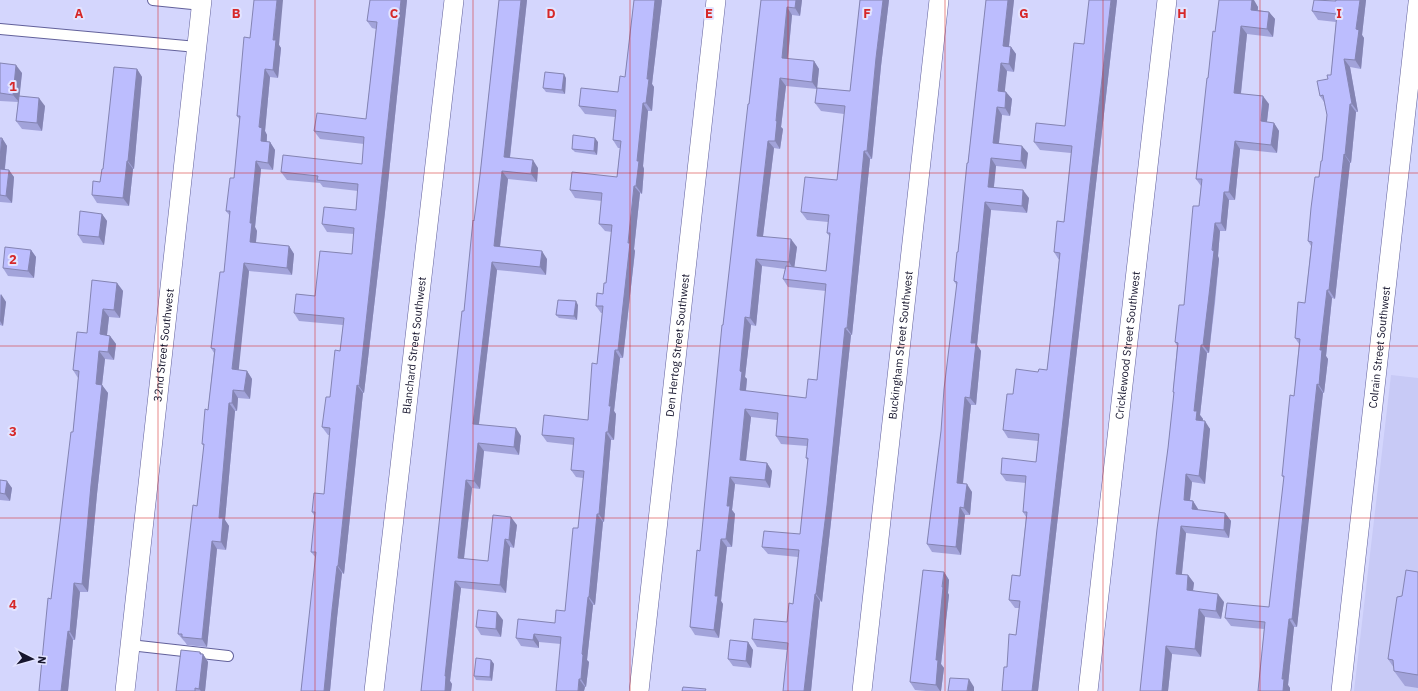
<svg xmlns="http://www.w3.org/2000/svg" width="1418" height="691" viewBox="0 0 1418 691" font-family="'IBM Plex Sans',sans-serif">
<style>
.built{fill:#c8caf6}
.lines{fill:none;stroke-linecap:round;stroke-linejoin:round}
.service-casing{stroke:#62619b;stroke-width:12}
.minor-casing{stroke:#62619b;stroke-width:20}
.service{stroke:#fff;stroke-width:10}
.minor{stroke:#fff;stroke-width:19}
.wall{fill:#a2a3da;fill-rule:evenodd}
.shaded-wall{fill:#8484b2}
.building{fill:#bcbdfe;stroke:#8484b2}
.grid{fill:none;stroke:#d62828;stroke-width:1;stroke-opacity:0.55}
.labels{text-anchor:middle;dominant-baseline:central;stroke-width:4;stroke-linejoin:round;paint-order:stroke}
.street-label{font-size:11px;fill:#17162e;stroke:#e3e4ff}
.grid-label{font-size:13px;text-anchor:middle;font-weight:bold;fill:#d62828;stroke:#e3e4ff;stroke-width:4;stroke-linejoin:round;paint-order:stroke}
</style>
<rect width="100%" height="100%" fill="#d4d6fd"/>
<path class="built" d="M 1391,375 L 1418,378 L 1418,691 L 1354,691 Z"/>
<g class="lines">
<defs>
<path id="service" d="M 153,0 L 202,5
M 0,29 L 197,47
M 130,645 L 228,656"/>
<g id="minor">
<path id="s1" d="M 125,691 L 202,0"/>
<path id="s2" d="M 374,691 L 454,0"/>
<path id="s3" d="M 639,691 L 716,0"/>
<path id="s4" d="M 862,691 L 939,0"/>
<path id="s5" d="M 1088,691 L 1167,0"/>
<path id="s6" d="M 1341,691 L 1418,3"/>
</g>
</defs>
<use href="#service" class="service-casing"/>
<use href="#minor" class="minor-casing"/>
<use href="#service" class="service"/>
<use href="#minor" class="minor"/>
</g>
<path class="wall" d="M 370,0 L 407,0 L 385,212 L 364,393 L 363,393 L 344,574 L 342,573 L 337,618 L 330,691 L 301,691 L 316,558 L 311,552 L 315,517 L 312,512 L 324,494 L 330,435 L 328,435 L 322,427 L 330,397 L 340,351 L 343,325 L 299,321 L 294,313 L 315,296 L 352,254 L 354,234 L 327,232 L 322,224 L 356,210 L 358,191 L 323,187 L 320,183 L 287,180 L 281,172 L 362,164 L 364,144 L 320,139 L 314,131 L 366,119 L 376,29 L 372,28 L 367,21 Z
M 499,0 L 527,0 L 510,158 L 538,168 L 537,182 L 508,179 L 500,247 L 547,259 L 546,275 L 497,270 L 479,424 L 521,436 L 519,455 L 484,451 L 480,489 L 472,488 L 464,559 L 488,561 L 517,525 L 514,548 L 510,547 L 506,593 L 461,588 L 450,681 L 452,684 L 451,691 L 421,691 L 464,311 L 480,175 Z
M 634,0 L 662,0 L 652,84 L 654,87 L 652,111 L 648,111 L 643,166 L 644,169 L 642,194 L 640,193 L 634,249 L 635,251 L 623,358 L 620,358 L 614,411 L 616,414 L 614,440 L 611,440 L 604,522 L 603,522 L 595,605 L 593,605 L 587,660 L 589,662 L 586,687 L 585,687 L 584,691 L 561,644 L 539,642 L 539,648 L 521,646 L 516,638 L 555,623 L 565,611 L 578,528 L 583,478 L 576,477 L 571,470 L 574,445 L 547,442 L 542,435 L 588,420 L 597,364 L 602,313 L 601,313 L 596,306 L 603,294 L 606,283 L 612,232 L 605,231 L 599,224 L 602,201 L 575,198 L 570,190 L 617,177 L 620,148 L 618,148 L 613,140 L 615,117 L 585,114 L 579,106 L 618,92 L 625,77 Z
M 761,0 L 802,0 L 800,16 L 792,15 L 788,59 L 814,61 L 819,69 L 817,88 L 850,91 L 860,0 L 889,0 L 881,66 L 872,159 L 870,159 L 852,335 L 851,335 L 832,513 L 822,602 L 820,601 L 811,691 L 783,691 L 787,650 L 757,647 L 752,639 L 787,622 L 793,604 L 798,557 L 768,554 L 762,547 L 800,534 L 808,461 L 806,458 L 807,446 L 781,444 L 776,436 L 777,420 L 751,417 L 746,461 L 767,463 L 772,471 L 770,488 L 735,484 L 732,510 L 735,514 L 732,547 L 727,547 L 721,601 L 723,604 L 719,638 L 695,635 L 690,627 L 700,551 L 723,325 ZM 786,86 L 817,89 L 815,103 L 821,111 L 844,114 L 837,180 L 801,212 L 807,220 L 828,222 L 827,233 L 830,237 L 826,271 L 794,267 L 797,247 L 763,236 L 774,148 L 780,149 L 783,129 L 781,127 ZM 762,266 L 785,269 L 783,279 L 788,287 L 826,291 L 817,380 L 806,398 L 746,391 L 747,379 L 745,377 L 751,325 L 756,326 Z
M 986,0 L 1014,0 L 1009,46 L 1011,47 L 1016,54 L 1014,72 L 1007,71 L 1004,91 L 1006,92 L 1012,99 L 1010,116 L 1002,115 L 999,143 L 1028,153 L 1026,169 L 996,166 L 994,187 L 1029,198 L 1027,213 L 991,210 L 977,345 L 981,351 L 976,405 L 971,405 L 963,484 L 972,492 L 970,515 L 965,515 L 961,555 L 932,552 L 927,544 L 941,431 L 957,286 L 954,281 L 958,252 Z
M 1117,0 L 1038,691 L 1002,691 L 1007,667 L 1016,635 L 1019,608 L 1015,608 L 1009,600 L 1020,576 L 1026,517 L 1023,512 L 1026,483 L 1006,481 L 1001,474 L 1036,462 L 1038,441 L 1008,438 L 1003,430 L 1013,394 L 1038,372 L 1047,370 L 1059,260 L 1054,252 L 1064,222 L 1071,153 L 1040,150 L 1034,142 L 1065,126 L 1084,44 Z
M 1336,0 L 1366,0 L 1362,35 L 1364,38 L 1361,69 L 1350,67 L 1358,112 L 1356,112 L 1351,163 L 1350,163 L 1335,299 L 1332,298 L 1326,356 L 1328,359 L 1324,393 L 1323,393 L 1317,439 L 1297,627 L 1294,627 L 1288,685 L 1290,688 L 1290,691 L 1258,691 L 1264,629 L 1231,626 L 1225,618 L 1269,607 L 1284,478 L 1282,476 L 1294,396 L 1299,344 L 1295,338 L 1305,303 L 1311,246 L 1308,241 L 1322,161 L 1327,115 L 1324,102 L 1320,96 L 1328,79 L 1331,75 L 1336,22 L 1318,20 L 1312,11 Z
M 1253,1 L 1258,7 L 1258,10 L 1269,12 L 1275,19 L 1273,37 L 1247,34 L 1241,94 L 1269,104 L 1267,122 L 1274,123 L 1279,131 L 1277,153 L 1240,149 L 1235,200 L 1229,200 L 1226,231 L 1220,231 L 1218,256 L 1219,259 L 1215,303 L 1209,353 L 1207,353 L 1200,415 L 1203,419 L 1203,421 L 1210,429 L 1205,484 L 1192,482 L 1190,500 L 1193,501 L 1198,509 L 1198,510 L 1225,513 L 1231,521 L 1229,538 L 1186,533 L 1182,574 L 1188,575 L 1194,583 L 1193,590 L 1224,602 L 1221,619 L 1205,617 L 1201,657 L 1172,654 L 1168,691 L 1140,691 L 1168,448 L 1174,394 L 1173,392 L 1177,346 L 1175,342 L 1184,305 L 1199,206 L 1201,186 L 1196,179 L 1208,78 L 1215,32 Z
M 250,38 L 279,45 L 281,48 L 278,78 L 270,77 L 265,131 L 267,135 L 267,142 L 270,142 L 275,150 L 273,170 L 261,169 L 255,227 L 257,231 L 256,243 L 289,246 L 294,254 L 292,275 L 249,271 L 238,370 L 247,371 L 252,379 L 250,399 L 238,398 L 237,411 L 235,411 L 225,520 L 229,526 L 226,550 L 217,549 L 207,647 L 187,645 L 185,642 L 184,641 L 178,634 L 197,506 L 204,446 L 202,444 L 208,410 L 214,353 L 211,348 L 224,272 L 230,216 L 226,211 L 234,178 L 240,120 L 237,116 Z
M 0,63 L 22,73 L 19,96 L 45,106 L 42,131 L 22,129 L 16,121 L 18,102 L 0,101 Z
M 137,69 L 142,77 L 134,169 L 133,169 L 129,206 L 97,203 L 92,195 L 100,182 L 103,169 Z
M 566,78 L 565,94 L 546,92 L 543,88 Z
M 0,138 L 2,138 L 7,146 L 5,169 L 14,177 L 12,203 L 0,202 Z
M 598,142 L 597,155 L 575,152 L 572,149 Z
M 102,214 L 107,221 L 104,245 L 83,243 L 78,235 Z
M 31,250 L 36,257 L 34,278 L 8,276 L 3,268 Z
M 117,283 L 123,291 L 120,318 L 109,317 L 107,335 L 110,336 L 116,344 L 114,360 L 105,359 L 102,385 L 108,393 L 97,494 L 88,592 L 80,592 L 75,640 L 73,640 L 68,691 L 39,691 L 73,432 L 78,378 L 73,370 L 87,333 Z
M 0,294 L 6,302 L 3,326 L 0,325 Z
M 578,305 L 577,320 L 559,318 L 556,315 Z
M 0,480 L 12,488 L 10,501 L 0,500 Z
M 944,572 L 949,580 L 948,593 L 949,595 L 941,664 L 944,668 L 941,691 L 926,691 L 915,690 L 910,682 Z
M 1418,572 L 1418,688 L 1405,686 L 1394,671 L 1394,668 L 1388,659 L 1402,596 Z
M 503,620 L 501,637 L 481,635 L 476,627 Z
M 748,642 L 753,650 L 751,668 L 733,666 L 728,659 Z
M 200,652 L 202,654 L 203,654 L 208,662 L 205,691 L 176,691 Z
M 491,660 L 494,664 L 492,681 L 476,680 L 474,676 Z"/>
<path class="shaded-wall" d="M 277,0 L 283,0 L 279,45 L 281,48 L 278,78 L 273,70 L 273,40 Z
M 401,0 L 407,0 L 385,212 L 364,393 L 359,386 Z
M 521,0 L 527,0 L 509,165 L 504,157 Z
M 655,0 L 662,0 L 652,84 L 654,87 L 652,111 L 646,103 L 647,79 Z
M 796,0 L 802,0 L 800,16 L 795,8 Z
M 883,0 L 889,0 L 881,66 L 872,159 L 867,151 L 876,58 Z
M 1008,0 L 1014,0 L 1008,54 L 1003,46 Z
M 1111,0 L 1117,0 L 1038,691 L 1032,691 Z
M 1248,0 L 1254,0 L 1258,7 L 1257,18 L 1251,10 Z
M 1360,0 L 1366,0 L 1362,35 L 1364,38 L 1361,69 L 1355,60 L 1356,29 Z
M 787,7 L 792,15 L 787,66 L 782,58 Z
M 1269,12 L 1275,19 L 1273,37 L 1267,29 Z
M 1241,26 L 1247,34 L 1240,101 L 1234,93 Z
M 1011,47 L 1016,54 L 1014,72 L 1009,64 Z
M 1344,59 L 1350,67 L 1358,112 L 1352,104 Z
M 814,61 L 819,69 L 817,89 L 812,82 Z
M 1001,63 L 1007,71 L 1004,99 L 998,91 Z
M 16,65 L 22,73 L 19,102 L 13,95 Z
M 137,69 L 142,77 L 134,169 L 128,161 Z
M 265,69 L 270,77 L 265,131 L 267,135 L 266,149 L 261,141 L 259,127 Z
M 564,74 L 566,78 L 565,94 L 562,90 Z
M 780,78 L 786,86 L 781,127 L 783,129 L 780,149 L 775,141 L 776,121 Z
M 1006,92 L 1012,99 L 1010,116 L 1005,108 Z
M 1263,96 L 1269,104 L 1266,129 L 1261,121 Z
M 39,98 L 45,106 L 42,131 L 37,123 Z
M 643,103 L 648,111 L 643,166 L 644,169 L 642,194 L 636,186 L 637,161 Z
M 1350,104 L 1356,112 L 1351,163 L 1345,155 Z
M 997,107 L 1002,115 L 998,150 L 993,143 Z
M 1274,123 L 1279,131 L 1277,153 L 1271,145 Z
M 2,138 L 7,146 L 4,176 L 0,170 L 0,157 Z
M 595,138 L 598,142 L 597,155 L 594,151 Z
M 768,141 L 774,148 L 762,244 L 757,236 Z
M 1235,141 L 1240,149 L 1235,200 L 1229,192 Z
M 270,142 L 275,150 L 273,170 L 268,163 Z
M 1022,146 L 1028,153 L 1026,169 L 1021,161 Z
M 864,151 L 870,159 L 852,335 L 847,328 Z
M 1344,154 L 1350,163 L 1335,299 L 1329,290 Z
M 991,158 L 996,166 L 993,194 L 988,187 Z
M 533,160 L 538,168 L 537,182 L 531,174 Z
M 127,161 L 133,169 L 129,206 L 123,198 Z
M 256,161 L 261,169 L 255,227 L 257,231 L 255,250 L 250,242 L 250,223 Z
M 9,170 L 14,177 L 12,203 L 6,196 Z
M 502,171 L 508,179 L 499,254 L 494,246 Z
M 634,186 L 640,193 L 634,249 L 635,251 L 623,358 L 618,350 Z
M 1023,190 L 1029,198 L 1027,213 L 1022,206 Z
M 1224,192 L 1229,200 L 1226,231 L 1221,223 Z
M 985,202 L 991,210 L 977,345 L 981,351 L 976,405 L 970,398 L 971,343 Z
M 102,214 L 107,221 L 104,245 L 99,237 Z
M 1215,223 L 1220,231 L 1218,256 L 1219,259 L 1209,353 L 1203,345 Z
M 791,239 L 797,247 L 794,270 L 789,262 Z
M 289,246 L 294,254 L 292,275 L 287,268 Z
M 31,250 L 36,257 L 34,278 L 28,271 Z
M 542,251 L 547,259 L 546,275 L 540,267 Z
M 756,259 L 762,266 L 756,326 L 750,318 Z
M 492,262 L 497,270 L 478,431 L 473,424 Z
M 244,263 L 249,271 L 238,377 L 232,369 Z
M 117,283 L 123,291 L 120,318 L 114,310 Z
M 1327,290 L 1332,298 L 1326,356 L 1328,359 L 1324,393 L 1319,385 L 1320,350 Z
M 1,294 L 6,302 L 3,326 L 0,321 Z
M 576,301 L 578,305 L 577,320 L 574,316 Z
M 103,309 L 109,317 L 106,343 L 100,334 Z
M 745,317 L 751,325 L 745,377 L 747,379 L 745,398 L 740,390 L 740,371 Z
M 845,328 L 851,335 L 832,513 L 822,602 L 816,594 Z
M 110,336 L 116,344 L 114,360 L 108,352 Z
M 1201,345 L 1207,353 L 1200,415 L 1203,419 L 1202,428 L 1196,420 L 1194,411 Z
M 615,350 L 620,358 L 614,411 L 616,414 L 614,440 L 608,432 L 609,406 Z
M 99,351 L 105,359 L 102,385 L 108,393 L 97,494 L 88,592 L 82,584 L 96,384 Z
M 247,371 L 252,379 L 250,399 L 244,391 Z
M 1317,384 L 1323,393 L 1297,627 L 1292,619 Z
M 357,385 L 363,393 L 344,574 L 338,566 Z
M 233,390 L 238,398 L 237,411 L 232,403 Z
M 965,397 L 971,405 L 962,491 L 957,483 Z
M 229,403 L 235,411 L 225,520 L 229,526 L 226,550 L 221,542 L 219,518 Z
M 745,409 L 751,417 L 745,468 L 740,460 Z
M 1205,421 L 1210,429 L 1205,484 L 1199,476 Z
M 516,428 L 521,436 L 519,455 L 514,447 Z
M 606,432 L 611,440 L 604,522 L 599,514 Z
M 478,443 L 484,451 L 480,489 L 474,481 Z
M 767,463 L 772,471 L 770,488 L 765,480 Z
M 1186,474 L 1192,482 L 1189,508 L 1184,500 Z
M 730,477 L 735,484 L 732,510 L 735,514 L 732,547 L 726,539 L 727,506 Z
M 466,480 L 472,488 L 463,566 L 458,558 Z
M 7,481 L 12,488 L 10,501 L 5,494 Z
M 967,484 L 972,492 L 970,515 L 964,508 Z
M 1193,501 L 1198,509 L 1197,517 L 1192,509 Z
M 960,507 L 965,515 L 961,555 L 956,547 Z
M 1225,513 L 1231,521 L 1229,538 L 1224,530 Z
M 597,514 L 603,522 L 595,605 L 589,597 Z
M 511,517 L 517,525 L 514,548 L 509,540 Z
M 1181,526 L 1186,533 L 1181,582 L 1176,574 Z
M 505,539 L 510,547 L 506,593 L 500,585 Z
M 721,539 L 727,547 L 721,601 L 723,604 L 719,638 L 714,630 L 715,596 Z
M 212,541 L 217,549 L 207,647 L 202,639 Z
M 337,566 L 342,573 L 337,618 L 330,691 L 324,691 L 332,610 Z
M 944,572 L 949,580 L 948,593 L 949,595 L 941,664 L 944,668 L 941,691 L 940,691 L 936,685 L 936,660 Z
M 1188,575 L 1194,583 L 1192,598 L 1187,590 Z
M 455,581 L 461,588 L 450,681 L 452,684 L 451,691 L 445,691 L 445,676 Z
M 74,583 L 80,592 L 75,640 L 70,632 Z
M 815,594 L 820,601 L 811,691 L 804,691 Z
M 1218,594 L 1224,602 L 1221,619 L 1216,611 Z
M 588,597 L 593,605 L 587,660 L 589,662 L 586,687 L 581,679 L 582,654 Z
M 1199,609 L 1205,617 L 1201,657 L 1195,649 Z
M 497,612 L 503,620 L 501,637 L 496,629 Z
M 1289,619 L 1294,627 L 1288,685 L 1290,688 L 1290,691 L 1283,691 L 1282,679 Z
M 68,631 L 73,640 L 68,691 L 61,691 Z
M 534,634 L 539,642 L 539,648 L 533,640 Z
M 748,642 L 753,650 L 751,668 L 746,661 Z
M 1166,646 L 1172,654 L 1168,691 L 1162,691 Z
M 200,652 L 203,656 L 203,654 L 208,662 L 205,691 L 201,691 L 199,689 Z
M 491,660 L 494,664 L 492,681 L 490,677 Z
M 579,679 L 585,687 L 584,691 L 578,691 Z
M 969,679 L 974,687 L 974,691 L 967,691 Z"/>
<path class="building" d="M 254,0 L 277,0 L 273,40 L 276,40 L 273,70 L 265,69 L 259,127 L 262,128 L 261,141 L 270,142 L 268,163 L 256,161 L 250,223 L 252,223 L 250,242 L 289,246 L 287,268 L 244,263 L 232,369 L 247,371 L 244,391 L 233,390 L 232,403 L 229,403 L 219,518 L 223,518 L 221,542 L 212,541 L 202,639 L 182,637 L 182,634 L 178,634 L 193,505 L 197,506 L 204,444 L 202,444 L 205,409 L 208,410 L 215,349 L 211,348 L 220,272 L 224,272 L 230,211 L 226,211 L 230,178 L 234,178 L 240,116 L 237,116 L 244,37 L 250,38 Z
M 370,0 L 401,0 L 379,204 L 359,386 L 357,385 L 338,566 L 337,566 L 332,610 L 324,691 L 301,691 L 316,552 L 311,552 L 315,512 L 312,512 L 314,493 L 324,494 L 330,428 L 322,427 L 326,397 L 330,397 L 335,350 L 340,351 L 344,318 L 294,313 L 296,294 L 315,296 L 320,251 L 352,254 L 354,228 L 322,224 L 324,207 L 356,210 L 358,184 L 317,180 L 318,176 L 281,172 L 283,155 L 362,164 L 364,137 L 314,131 L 317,113 L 366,119 L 377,22 L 367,21 Z
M 499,0 L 521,0 L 504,157 L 533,160 L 531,174 L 502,171 L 494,246 L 542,251 L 540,267 L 492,262 L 473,424 L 516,428 L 514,447 L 478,443 L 474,481 L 466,480 L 458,558 L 488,561 L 493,515 L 511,517 L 509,540 L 505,539 L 500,585 L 455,581 L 445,676 L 446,676 L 445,691 L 421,691 L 462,311 L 464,311 L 473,220 L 474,221 L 480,175 Z
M 634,0 L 655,0 L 647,79 L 649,79 L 646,103 L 643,103 L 637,161 L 639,161 L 636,186 L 634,186 L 628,243 L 630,243 L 618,350 L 615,350 L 609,406 L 611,406 L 608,432 L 606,432 L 599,514 L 597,514 L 589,597 L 588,597 L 582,654 L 583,655 L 581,679 L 579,679 L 578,691 L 556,691 L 561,637 L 534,634 L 533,640 L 516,638 L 518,619 L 555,623 L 556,610 L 565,611 L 573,528 L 578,528 L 584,471 L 571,470 L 574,438 L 542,435 L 544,415 L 588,420 L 592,363 L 597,364 L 603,306 L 596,306 L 597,293 L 603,294 L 604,283 L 606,283 L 612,225 L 599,224 L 602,193 L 570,190 L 572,172 L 617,177 L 621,141 L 613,140 L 616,110 L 579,106 L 581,88 L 618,92 L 620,76 L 625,77 Z
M 761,0 L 796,0 L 795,8 L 787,7 L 782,58 L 814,61 L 812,82 L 780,78 L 776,121 L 777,121 L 775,141 L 768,141 L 757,236 L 791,239 L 789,262 L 756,259 L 750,318 L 745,317 L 740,371 L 742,372 L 740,390 L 806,398 L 808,379 L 817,380 L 826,284 L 783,279 L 786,266 L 826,271 L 830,233 L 827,233 L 829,215 L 801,212 L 805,177 L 837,180 L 845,106 L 815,103 L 817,88 L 850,91 L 860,0 L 883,0 L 876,58 L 867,151 L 864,151 L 847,328 L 845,328 L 827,505 L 816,594 L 815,594 L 804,691 L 783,691 L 788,643 L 752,639 L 754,619 L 787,622 L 789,603 L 793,604 L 799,550 L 762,547 L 764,531 L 800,534 L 808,458 L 806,458 L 808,439 L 776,436 L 778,413 L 745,409 L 740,460 L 767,463 L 765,480 L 730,477 L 727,506 L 730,506 L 726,539 L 721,539 L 715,596 L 718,596 L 714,630 L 690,627 L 697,550 L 700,551 L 722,325 L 723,325 L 748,104 L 749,104 Z
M 986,0 L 1008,0 L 1003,46 L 1011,47 L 1009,64 L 1001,63 L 998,91 L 1006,92 L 1005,108 L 997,107 L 993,143 L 1022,146 L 1021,161 L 991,158 L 988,187 L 1023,190 L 1022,206 L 985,202 L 971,343 L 976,343 L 970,398 L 965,397 L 957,483 L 967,484 L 964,508 L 960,507 L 956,547 L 927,544 L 941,431 L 944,389 L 957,282 L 954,281 L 957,252 L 958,252 L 967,163 L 968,163 Z
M 1089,0 L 1111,0 L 1032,691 L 1002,691 L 1004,667 L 1007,667 L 1009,634 L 1016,635 L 1020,601 L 1009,600 L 1012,575 L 1020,576 L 1027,512 L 1023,512 L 1026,476 L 1001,474 L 1002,458 L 1036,462 L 1039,434 L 1003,430 L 1007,394 L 1013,394 L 1016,369 L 1038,372 L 1039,369 L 1047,370 L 1054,309 L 1060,253 L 1054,252 L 1057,221 L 1064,222 L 1072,146 L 1034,142 L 1036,123 L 1065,126 L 1074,43 L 1084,44 Z
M 1219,0 L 1252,0 L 1251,10 L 1269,12 L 1267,29 L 1241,26 L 1234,93 L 1263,96 L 1261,121 L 1274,123 L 1271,145 L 1235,141 L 1229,192 L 1224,192 L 1221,223 L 1215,223 L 1212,250 L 1214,251 L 1209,295 L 1203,345 L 1201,345 L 1194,411 L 1197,411 L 1196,420 L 1205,421 L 1201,460 L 1199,476 L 1186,474 L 1184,500 L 1193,501 L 1192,509 L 1225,513 L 1224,530 L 1181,526 L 1176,574 L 1188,575 L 1187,590 L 1218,594 L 1216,611 L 1199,609 L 1195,649 L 1166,646 L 1162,691 L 1140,691 L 1157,529 L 1168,448 L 1174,392 L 1173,392 L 1178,343 L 1175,342 L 1179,305 L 1184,305 L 1193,206 L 1199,206 L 1202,179 L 1196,179 L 1207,78 L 1208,78 L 1213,31 L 1215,32 Z
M 1314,0 L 1336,1 L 1336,0 L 1360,0 L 1356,29 L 1359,30 L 1355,60 L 1344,59 L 1352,104 L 1350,104 L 1345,155 L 1344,154 L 1329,290 L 1327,290 L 1320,350 L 1322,350 L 1319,385 L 1317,384 L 1312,430 L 1292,619 L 1289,619 L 1282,679 L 1284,679 L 1283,691 L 1258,691 L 1265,622 L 1225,618 L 1227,603 L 1269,607 L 1284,476 L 1282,476 L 1290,395 L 1294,396 L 1300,339 L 1295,338 L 1298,302 L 1305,303 L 1312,242 L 1308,241 L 1311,208 L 1315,177 L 1319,177 L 1321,161 L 1322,161 L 1327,115 L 1323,95 L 1320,96 L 1317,81 L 1328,79 L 1327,75 L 1331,75 L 1337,14 L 1312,11 Z
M 0,63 L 16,65 L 13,95 L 0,93 Z
M 114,67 L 137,69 L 128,161 L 127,161 L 123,198 L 92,195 L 93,181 L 100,182 L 102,169 L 103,169 Z
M 545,72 L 564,74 L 562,90 L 543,88 Z
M 19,96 L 39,98 L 37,123 L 16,121 Z
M 573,135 L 595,138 L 594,151 L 572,149 Z
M 0,138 L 2,138 L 0,157 Z
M 0,169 L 9,170 L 6,196 L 0,195 Z
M 80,211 L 102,214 L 99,237 L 78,235 Z
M 5,247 L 31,250 L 28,271 L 3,268 Z
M 92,280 L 117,283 L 114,310 L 103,309 L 100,334 L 110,336 L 108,352 L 99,351 L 96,384 L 102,385 L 91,485 L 82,584 L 74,583 L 70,632 L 68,631 L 61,691 L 39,691 L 48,598 L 51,599 L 71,432 L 73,432 L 79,371 L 73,370 L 77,332 L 87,333 Z
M 558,300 L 576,301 L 574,316 L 556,315 Z
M 0,480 L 7,481 L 5,494 L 0,493 Z
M 923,570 L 944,572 L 942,587 L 943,587 L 936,660 L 938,660 L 936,685 L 910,682 Z
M 1406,570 L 1418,572 L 1418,675 L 1394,671 L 1393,660 L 1388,659 L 1397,597 L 1402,596 Z
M 478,610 L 497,612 L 496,629 L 476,627 Z
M 730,640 L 748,642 L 746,661 L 728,659 Z
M 181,650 L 200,652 L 200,654 L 203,654 L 199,689 L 195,688 L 195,691 L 176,691 Z
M 476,658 L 491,660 L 490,677 L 474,676 Z
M 950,678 L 969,679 L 967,691 L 948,691 Z
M 683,687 L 706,689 L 705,691 L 682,691 Z"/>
<path class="grid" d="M 158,0 L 158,691M 315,0 L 315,691M 473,0 L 473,691M 630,0 L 630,691M 788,0 L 788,691M 945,0 L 945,691M 1103,0 L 1103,691M 1260,0 L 1260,691M 0,173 L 1418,173M 0,346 L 1418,346M 0,518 L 1418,518"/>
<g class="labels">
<g class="street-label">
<text stroke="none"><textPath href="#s1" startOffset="348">32nd Street Southwest</textPath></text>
<text stroke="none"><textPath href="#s3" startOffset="348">Den Hertog Street Southwest</textPath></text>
<text stroke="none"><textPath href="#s2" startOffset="348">Blanchard Street Southwest</textPath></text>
<text stroke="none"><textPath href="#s4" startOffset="348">Buckingham Street Southwest</textPath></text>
<text stroke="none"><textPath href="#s5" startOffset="348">Cricklewood Street Southwest</textPath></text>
<text stroke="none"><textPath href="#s6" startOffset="346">Colrain Street Southwest</textPath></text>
</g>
</g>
<g class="grid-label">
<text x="79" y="18">A</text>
<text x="236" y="18">B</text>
<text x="394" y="18">C</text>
<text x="551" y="18">D</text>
<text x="709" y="18">E</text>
<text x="867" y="18">F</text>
<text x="1024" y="18">G</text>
<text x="1182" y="18">H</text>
<text x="1339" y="18">I</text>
<text x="13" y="91">1</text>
<text x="13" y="264">2</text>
<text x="13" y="436">3</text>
<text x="13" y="609">4</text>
</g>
<g transform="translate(32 659) rotate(96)" stroke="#e3e4ff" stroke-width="3" paint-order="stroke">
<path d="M0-3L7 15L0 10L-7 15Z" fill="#17162e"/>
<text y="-6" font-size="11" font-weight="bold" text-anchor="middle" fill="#17162e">N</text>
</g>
</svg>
